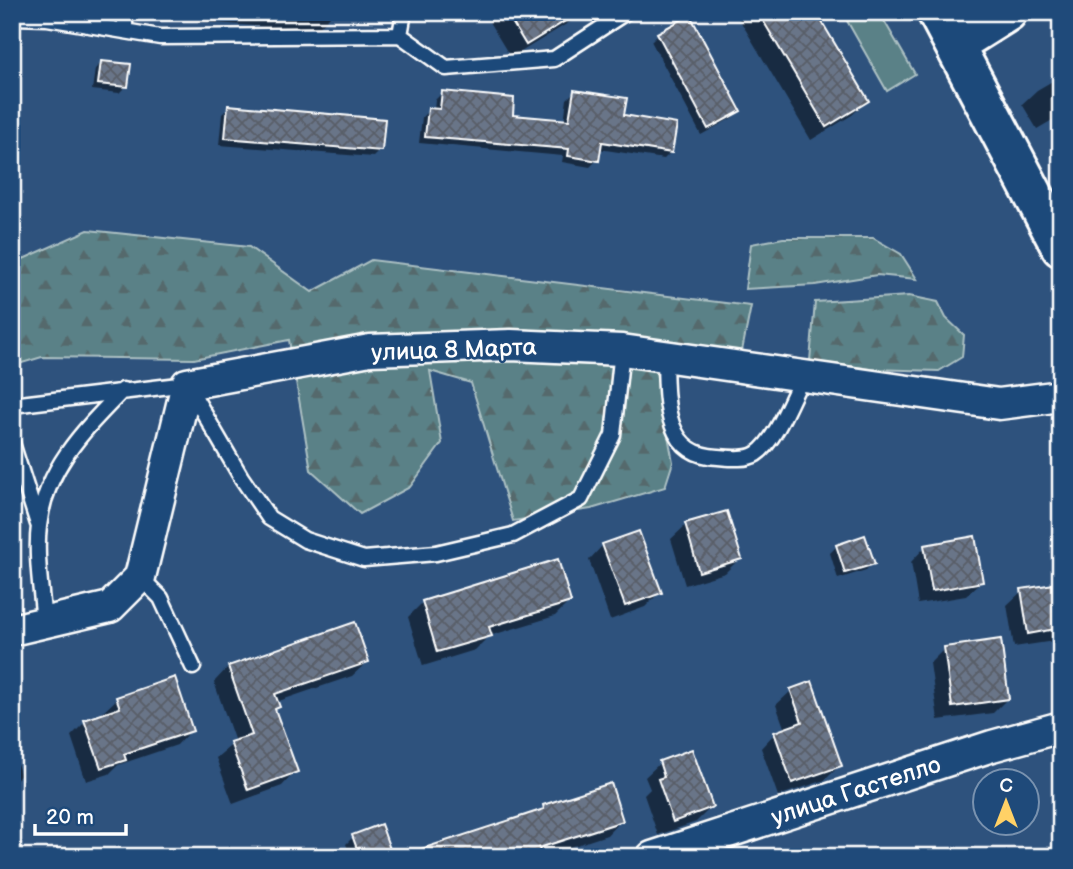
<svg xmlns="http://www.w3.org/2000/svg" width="1073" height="869" viewBox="0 0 1073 869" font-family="'Balsamiq Sans',sans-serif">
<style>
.green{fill:#5a8187;stroke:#acc0c3;stroke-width:2}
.forest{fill:url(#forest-firs);stroke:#acc0c3;stroke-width:2}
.shadow{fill:#0007}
.building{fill:url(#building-cross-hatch);stroke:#fff;stroke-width:2}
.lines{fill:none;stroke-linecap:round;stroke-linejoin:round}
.lane-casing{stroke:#fff;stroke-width:19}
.street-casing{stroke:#fff;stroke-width:35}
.secondary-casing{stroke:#fff;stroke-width:44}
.lane{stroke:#1f4a7a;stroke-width:14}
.street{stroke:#1f4a7a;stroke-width:30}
.secondary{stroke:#1f4a7a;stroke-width:38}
.labels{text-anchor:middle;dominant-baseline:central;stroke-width:5;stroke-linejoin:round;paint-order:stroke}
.street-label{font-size:24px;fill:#fff;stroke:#1f4a7a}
</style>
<defs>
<pattern id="forest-firs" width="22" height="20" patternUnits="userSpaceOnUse" patternTransform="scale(1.75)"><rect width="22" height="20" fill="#5a8187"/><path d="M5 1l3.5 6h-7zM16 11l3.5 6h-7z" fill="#54696c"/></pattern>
<pattern id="building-cross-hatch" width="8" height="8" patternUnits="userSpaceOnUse" patternTransform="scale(1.75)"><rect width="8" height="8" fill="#697488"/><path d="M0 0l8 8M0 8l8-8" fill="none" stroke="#595e67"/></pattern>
</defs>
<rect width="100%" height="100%" fill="#2e527d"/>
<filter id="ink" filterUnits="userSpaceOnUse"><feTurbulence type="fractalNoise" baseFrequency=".0143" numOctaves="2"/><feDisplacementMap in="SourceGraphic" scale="14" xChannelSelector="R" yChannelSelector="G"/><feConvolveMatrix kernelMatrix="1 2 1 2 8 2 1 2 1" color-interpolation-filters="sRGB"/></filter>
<g filter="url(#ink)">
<path class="green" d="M 842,12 L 879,12 L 915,74 L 887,91 Z"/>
<path class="forest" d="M 88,230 L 249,247 L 312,292 L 371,260 L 751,306 L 741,356 L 651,346 L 673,462 L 665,487 L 591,509 L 513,521 L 471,383 L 430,371 L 442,443 L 410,487 L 360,514 L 311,470 L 289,340 L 194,359 L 42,357 L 12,366 L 12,264 Z
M 783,238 L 873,238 L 901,254 L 917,279 L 877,275 L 815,285 L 745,289 L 751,244 Z
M 909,296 L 938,302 L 946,318 L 964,335 L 962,357 L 939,371 L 871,369 L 810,361 L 815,302 Z"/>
<path class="shadow" d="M 168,12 L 330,12 L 330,16 L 316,31 L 168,19 Z
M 483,12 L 586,12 L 511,58 Z
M 735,12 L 814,12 L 867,101 L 852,115 L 811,140 Z
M 658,34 L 738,111 L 732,118 L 701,135 L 651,41 Z
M 102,62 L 126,86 L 119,93 L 92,90 L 95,69 Z
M 1061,76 L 1061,115 L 1037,129 L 1022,104 L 1037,90 Z
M 574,92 L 671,152 L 664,159 L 599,149 L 597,160 L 590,167 L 562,162 L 563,156 L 419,143 L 422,117 L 429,110 L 434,110 L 435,100 L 442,93 L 511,117 L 564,122 L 567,99 Z
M 229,107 L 380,150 L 373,157 L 219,145 L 222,114 Z
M 686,525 L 740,558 L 725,573 L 685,585 L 671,539 Z
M 603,545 L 660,592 L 645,607 L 610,620 L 589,560 Z
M 837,546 L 873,563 L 866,570 L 838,579 L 830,553 Z
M 925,547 L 981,582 L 966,596 L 918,604 L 911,562 Z
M 1061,585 L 1061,640 L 1014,647 L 1007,605 L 1022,591 Z
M 423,602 L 569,602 L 555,616 L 489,636 L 475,650 L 423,666 L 408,617 Z
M 945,648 L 1008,698 L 993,713 L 938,720 L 930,663 Z
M 367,662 L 352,676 L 276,702 L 278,707 L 274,711 L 296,771 L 282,786 L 233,804 L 216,758 L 235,742 L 214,682 L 228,667 Z
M 791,691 L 840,765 L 825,780 L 778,796 L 761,748 L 775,733 L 785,730 L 776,705 Z
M 117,699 L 191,730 L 177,745 L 118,765 L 109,774 L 86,781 L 71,736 L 85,722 L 103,716 L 102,713 Z
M 12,750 L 21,775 L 12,784 Z
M 660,763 L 711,807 L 696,822 L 658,835 L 644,795 L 650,789 L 645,777 Z
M 1061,799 L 1061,819 L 1055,805 Z
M 544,807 L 621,820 L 607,835 L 540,857 L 415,857 L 537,813 Z
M 12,814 L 17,828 L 12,833 Z
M 353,837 L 389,851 L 384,857 L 351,857 L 346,844 Z"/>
<path class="building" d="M 506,12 L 580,12 L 526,45 Z
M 758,12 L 816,12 L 869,101 L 826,127 Z
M 690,15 L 741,111 L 708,129 L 657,33 Z
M 101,61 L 131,64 L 128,87 L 98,84 Z
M 574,90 L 627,98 L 624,115 L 677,124 L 672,153 L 602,142 L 599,161 L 568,156 L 569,149 L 425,137 L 428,108 L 440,109 L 442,91 L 514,98 L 513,115 L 569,120 Z
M 228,105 L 385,119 L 382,151 L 225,138 Z
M 727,511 L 742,559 L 699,572 L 685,523 Z
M 639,531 L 662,593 L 625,606 L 602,544 Z
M 865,535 L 875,564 L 845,573 L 836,545 Z
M 975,536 L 983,582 L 932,591 L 924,545 Z
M 558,559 L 571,602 L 489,627 L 492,636 L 437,652 L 422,601 Z
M 1061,583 L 1061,628 L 1028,634 L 1021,589 Z
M 355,622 L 369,662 L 275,694 L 280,707 L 275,709 L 298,772 L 248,790 L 230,742 L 252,735 L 228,666 Z
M 1001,639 L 1009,699 L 952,707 L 944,647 Z
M 175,677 L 193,731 L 124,754 L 126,760 L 101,768 L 84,720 L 120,708 L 116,697 Z
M 812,681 L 842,766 L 792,783 L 774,732 L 802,722 L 790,689 Z
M 692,749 L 713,807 L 673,822 L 658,779 L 664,777 L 659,761 Z
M 611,783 L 623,821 L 539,848 L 542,857 L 412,857 L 412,852 L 544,809 L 543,805 Z
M 381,824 L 391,852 L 378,857 L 360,857 L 352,835 Z"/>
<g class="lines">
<defs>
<path id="lane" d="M 12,17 L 47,18 L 160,37 L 400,35 L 446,68 L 554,59 L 626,12
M 125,31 L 125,12
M 400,35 L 404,12
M 665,356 C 666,398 663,456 718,457 C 730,458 746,460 756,454 C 776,441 792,397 803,376
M 12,405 L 187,384 L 241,477 L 269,518 L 305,540 L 364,559 L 436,553 L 513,535 L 581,499 L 613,435 L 622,350
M 12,443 L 38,524
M 140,577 L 161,598 L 193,667
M 44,624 C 42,594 35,556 39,526 C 45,468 85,429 123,390"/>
<path id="street" d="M 12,630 L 110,607 L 140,577 L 187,384 L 370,350 L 511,345 L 622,350 L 999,404 L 1061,396
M 652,857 L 992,746 L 1061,727"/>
<path id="secondary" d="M 937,12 L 1061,247
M 956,44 L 1007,12"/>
</defs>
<use href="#lane" class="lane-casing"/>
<use href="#street" class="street-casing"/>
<use href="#secondary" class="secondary-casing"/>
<use href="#lane" class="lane"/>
<use href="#street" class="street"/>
<use href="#secondary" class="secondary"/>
</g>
</g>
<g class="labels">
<g class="street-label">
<text transform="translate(454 350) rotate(-2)">улица 8 Марта</text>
<text transform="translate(856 791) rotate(-18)">улица Гастелло</text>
</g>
</g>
<rect width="1073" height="869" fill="none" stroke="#1f4a7a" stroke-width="42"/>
<rect x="21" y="21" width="1031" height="827" fill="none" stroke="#fff" stroke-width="2.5" filter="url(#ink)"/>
<g transform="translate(1006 802)"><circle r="33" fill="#1f4a7a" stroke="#7992af" stroke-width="2"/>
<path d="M0-5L12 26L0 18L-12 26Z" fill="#ffd166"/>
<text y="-10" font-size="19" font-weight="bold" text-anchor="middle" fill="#ffffff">С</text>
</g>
<path d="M35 824v10h91v-10" fill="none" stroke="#ffffff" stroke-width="3.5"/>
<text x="46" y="824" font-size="21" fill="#ffffff" stroke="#1f4a7a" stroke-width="5" paint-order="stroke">20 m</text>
</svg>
